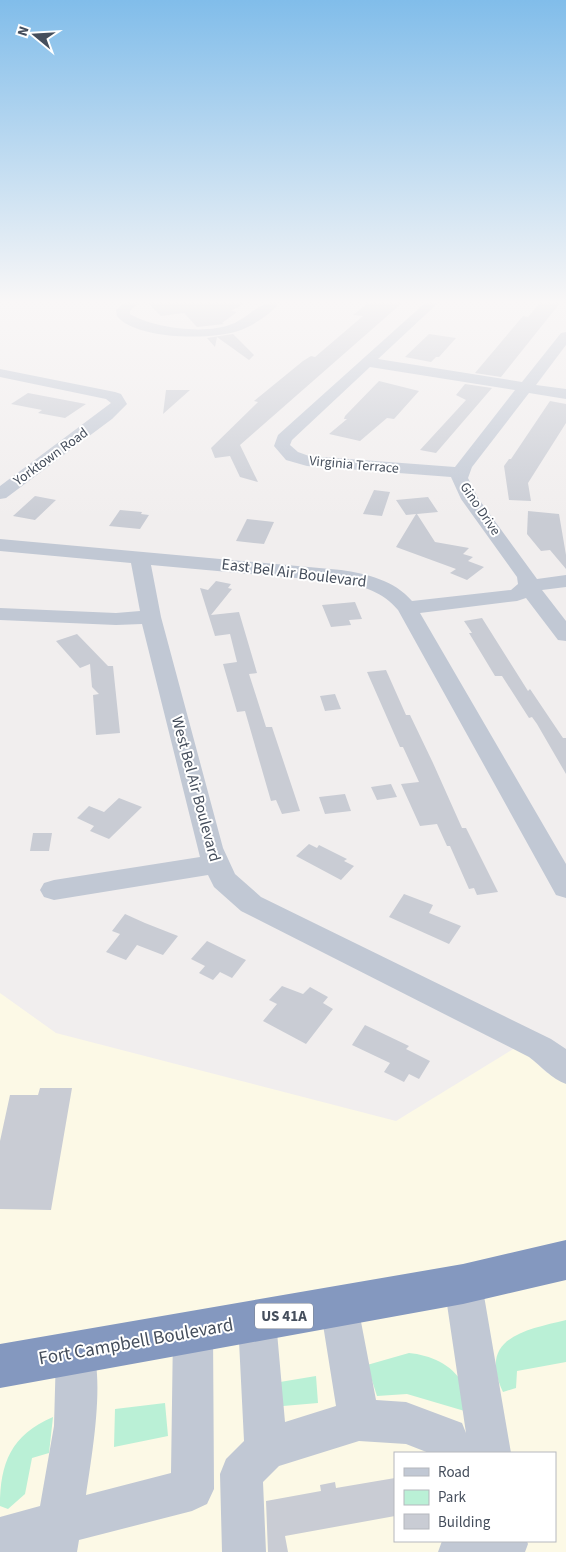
<svg xmlns="http://www.w3.org/2000/svg" width="566" height="1552" viewBox="0 0 566 1552" font-family="'Source Sans 3',sans-serif">
<style>
.commercial{fill:#fcf9e6;fill-rule:evenodd}
.green{fill:#baf0d6}
.building{fill:#c9ccd4}
.lines{fill:none;stroke-linecap:round;stroke-linejoin:round}
.minor{fill:#c1c8d4;fill-rule:evenodd}
.highway{fill:#8498bf;fill-rule:evenodd}
.labels{text-anchor:middle;dominant-baseline:central;stroke-width:4;stroke-linejoin:round;paint-order:stroke}
.far-street-label{font-size:14px;fill:#454e5c;stroke:#fff}
.shield{fill:#fff;stroke:#7d838d;stroke-width:1}
.shield-label{font-size:15px;font-weight:bold;fill:#454e5c}
.street-label{font-size:16px;fill:#454e5c;stroke:#fff}
.near-street-label{font-size:19px;fill:#454e5c;stroke:#fff}
</style>
<rect width="100%" height="100%" fill="#f1eeee"/>
<path class="commercial" d="M 0,993 L 56,1033 L 396,1121 L 518,1046 L 547,1073 L 566,1066 L 566,1552 L 0,1552 ZM 395,1453 L 555,1453 L 555,1541 L 395,1541 Z"/>
<path class="green" d="M 566,1320 L 566,1362 L 517,1371 L 516,1388 L 503,1392 C 477,1337 526,1330 566,1320 Z
M 409,1353 C 430,1355 452,1364 463,1384 C 467,1392 467,1403 468,1412 L 407,1394 L 377,1396 L 367,1365 Z
M 316,1376 L 318,1403 L 283,1406 L 280,1382 Z
M 165,1403 L 168,1436 L 114,1447 L 115,1409 Z
M 53,1417 L 49,1453 L 32,1458 L 25,1494 L 8,1509 L 0,1506 C 0,1463 11,1435 53,1417 Z"/>
<path class="building" d="M 148,303 L 244,303 L 231,311 L 237,312 L 222,323 L 224,324 L 197,327 L 184,313 L 161,316 Z
M 368,303 L 402,303 L 240,445 L 258,482 L 240,477 L 230,456 L 215,458 L 211,448 L 258,402 L 254,401 L 303,361 L 311,356 L 315,357 L 363,316 L 353,315 Z
M 540,303 L 560,303 L 501,377 L 475,373 L 523,316 L 528,317 Z
M 233,334 L 254,355 L 249,360 L 217,337 L 215,347 L 207,338 Z
M 429,334 L 456,338 L 439,357 L 436,357 L 431,362 L 405,357 Z
M 379,381 L 419,391 L 394,419 L 387,418 L 360,441 L 329,434 L 347,419 L 344,419 L 345,416 Z
M 465,384 L 492,388 L 436,453 L 420,450 L 466,400 L 456,395 Z
M 166,390 L 190,390 L 163,414 Z
M 28,393 L 86,404 L 65,418 L 38,413 L 42,410 L 11,404 Z
M 550,401 L 566,404 L 566,423 L 528,483 L 531,501 L 509,500 L 504,466 L 509,459 L 511,459 Z
M 374,490 L 390,492 L 382,516 L 363,514 Z
M 35,496 L 56,500 L 35,520 L 13,516 Z
M 428,497 L 438,512 L 417,514 L 435,542 L 469,548 L 463,554 L 473,557 L 468,561 L 484,567 L 467,580 L 450,573 L 456,569 L 396,547 L 416,514 L 406,515 L 396,500 Z
M 120,510 L 142,512 L 141,514 L 149,515 L 140,529 L 109,526 Z
M 528,511 L 559,514 L 566,555 L 566,569 L 550,550 L 541,551 L 527,534 Z
M 247,519 L 274,522 L 264,544 L 236,541 Z
M 216,581 L 231,584 L 228,588 L 232,589 L 211,615 L 239,612 L 257,673 L 249,674 L 266,727 L 272,727 L 300,811 L 282,814 L 276,800 L 271,801 L 245,711 L 237,712 L 223,664 L 237,662 L 230,634 L 215,636 L 200,588 L 208,590 Z
M 355,602 L 362,619 L 349,620 L 351,625 L 331,627 L 322,605 Z
M 482,618 L 528,691 L 530,689 L 563,738 L 566,738 L 566,774 L 537,724 L 532,717 L 529,718 L 502,676 L 495,676 L 469,633 L 472,633 L 464,621 Z
M 77,634 L 108,666 L 113,666 L 120,733 L 96,735 L 93,695 L 99,694 L 92,687 L 90,664 L 80,668 L 56,641 Z
M 386,670 L 406,715 L 410,715 L 433,763 L 462,828 L 466,828 L 498,892 L 477,895 L 474,888 L 469,889 L 450,846 L 447,846 L 437,824 L 420,826 L 401,784 L 419,782 L 403,747 L 400,747 L 367,672 Z
M 335,694 L 341,709 L 325,711 L 320,696 Z
M 391,784 L 397,797 L 377,800 L 371,787 Z
M 345,794 L 351,811 L 325,814 L 319,797 Z
M 119,798 L 142,807 L 109,839 L 90,831 L 94,826 L 77,818 L 89,806 L 104,812 Z
M 33,833 L 52,833 L 49,851 L 30,851 Z
M 309,844 L 317,848 L 319,845 L 347,859 L 344,861 L 354,866 L 341,880 L 296,856 Z
M 404,894 L 433,905 L 429,913 L 461,926 L 449,944 L 389,917 Z
M 125,914 L 145,923 L 178,936 L 163,955 L 137,945 L 126,960 L 106,952 L 120,934 L 112,931 Z
M 207,941 L 246,960 L 232,978 L 220,972 L 213,980 L 199,973 L 205,966 L 191,959 Z
M 282,986 L 303,994 L 310,987 L 328,997 L 323,1003 L 333,1009 L 306,1044 L 263,1021 L 277,1004 L 269,1000 Z
M 365,1025 L 409,1046 L 406,1049 L 430,1061 L 419,1079 L 409,1074 L 404,1082 L 384,1072 L 390,1063 L 352,1045 Z
M 40,1088 L 72,1088 L 51,1210 L 0,1209 L 0,1141 L 10,1095 L 38,1095 Z
M 395,1478 L 395,1516 L 285,1536 L 288,1552 L 268,1552 L 266,1501 L 321,1491 L 320,1485 L 335,1482 L 336,1488 Z"/>
<g class="lines">
<path class="minor" d="M 124,303 L 138,303 L 130,311 L 130,314 C 153,328 206,335 232,324 C 251,316 258,301 279,303 C 271,314 251,327 238,331 C 211,340 136,340 117,316 L 116,310 Z
M 425,303 L 438,303 L 378,359 L 522,382 L 561,333 L 566,332 L 566,345 L 536,385 L 566,389 L 566,399 L 529,393 L 472,467 L 468,478 L 478,498 L 537,579 L 566,575 L 566,587 L 542,590 L 566,621 L 566,641 L 558,640 L 526,598 L 517,601 L 420,613 L 566,864 L 566,898 L 556,895 L 398,610 C 383,592 363,586 341,582 L 151,565 L 161,617 L 223,848 L 235,874 L 261,897 L 551,1039 L 566,1049 L 566,1084 C 552,1079 541,1066 529,1057 L 241,911 L 214,887 L 208,875 L 54,900 L 44,897 L 40,890 L 44,883 L 54,880 L 200,857 L 142,624 L 116,625 L 0,620 L 0,608 L 116,613 L 140,611 L 131,563 L 0,551 L 0,539 L 341,570 C 367,574 394,580 412,601 L 511,590 L 518,584 L 517,577 L 461,499 L 451,477 L 307,466 L 286,460 L 274,446 L 278,435 ZM 370,367 L 515,390 L 455,467 L 309,456 L 298,452 L 290,445 L 292,440 Z
M 0,369 L 115,392 L 121,394 L 127,404 L 112,419 L 6,498 L 0,499 L 0,486 L 111,403 L 106,399 L 0,377 Z
M 463,1265 L 476,1271 L 482,1284 L 511,1453 L 429,1453 L 406,1444 L 359,1441 L 279,1466 L 263,1482 L 266,1552 L 222,1552 L 220,1474 L 226,1459 L 244,1441 L 238,1321 L 243,1307 L 257,1302 L 271,1307 L 276,1321 L 285,1422 L 336,1406 L 320,1306 L 325,1292 L 339,1287 L 353,1292 L 358,1306 L 376,1400 L 406,1402 L 462,1423 L 466,1433 L 444,1284 L 450,1271 Z
M 193,1312 L 207,1318 L 213,1332 L 214,1489 L 207,1504 L 192,1511 L 79,1540 L 77,1552 L 0,1552 L 0,1517 L 40,1506 L 54,1426 L 56,1353 L 62,1339 L 76,1333 L 90,1339 C 106,1377 92,1453 86,1495 L 171,1473 L 173,1332 L 179,1318 Z
M 442,1541 L 527,1541 L 528,1544 L 525,1552 L 438,1552 Z"/>
<path class="highway" d="M 566,1240 L 566,1280 L 463,1304 L 0,1388 L 0,1344 L 463,1264 Z"/>
</g>
<linearGradient id="sky" x2="0" y2="1"><stop stop-color="#81bdea"/><stop offset="0.58" stop-color="#f9f7f7"/><stop offset="1" stop-color="#f9f7f7" stop-opacity="0"/></linearGradient>
<rect width="566" height="520" fill="url(#sky)"/>
<g class="labels">
<g class="far-street-label">
<text transform="translate(51 457) rotate(-36)">Yorktown Road</text>
<text transform="translate(354 465) rotate(5)">Virginia Terrace</text>
<text transform="translate(480 509) rotate(56)">Gino Drive</text>
</g>
<rect class="shield" x="255" y="1303.5" width="58" height="25" rx="4"/>
<g class="shield-label">
<text x="284" y="1316">US 41A</text>
</g>
<g class="street-label">
<text transform="translate(294 573) rotate(7)">East Bel Air Boulevard</text>
<text transform="translate(196 789) rotate(75)">West Bel Air Boulevard</text>
</g>
<g class="near-street-label">
<text transform="translate(136 1342) rotate(-10)">Fort Campbell Boulevard</text>
</g>
</g>
<rect x="394" y="1452" width="162" height="90" fill="#ffffff" stroke="#b5b8be"/>
<rect x="404" y="1468" width="25" height="8" fill="#c1c8d4" stroke="#b5b8be"/>
<text x="438" y="1477" font-size="15" fill="#454e5c">Road</text>
<rect x="404" y="1490" width="25" height="15" fill="#baf0d6" stroke="#b5b8be"/>
<text x="438" y="1502" font-size="15" fill="#454e5c">Park</text>
<rect x="404" y="1514" width="25" height="15" fill="#c9ccd4" stroke="#b5b8be"/>
<text x="438" y="1527" font-size="15" fill="#454e5c">Building</text>
<g transform="translate(35 35) rotate(288)" stroke="#ffffff" stroke-width="4" paint-order="stroke">
<path d="M0-4L9 19L0 12L-9 19Z" fill="#454e5c"/>
<text y="-8" font-size="14" font-weight="bold" text-anchor="middle" fill="#454e5c">N</text>
</g>
</svg>
